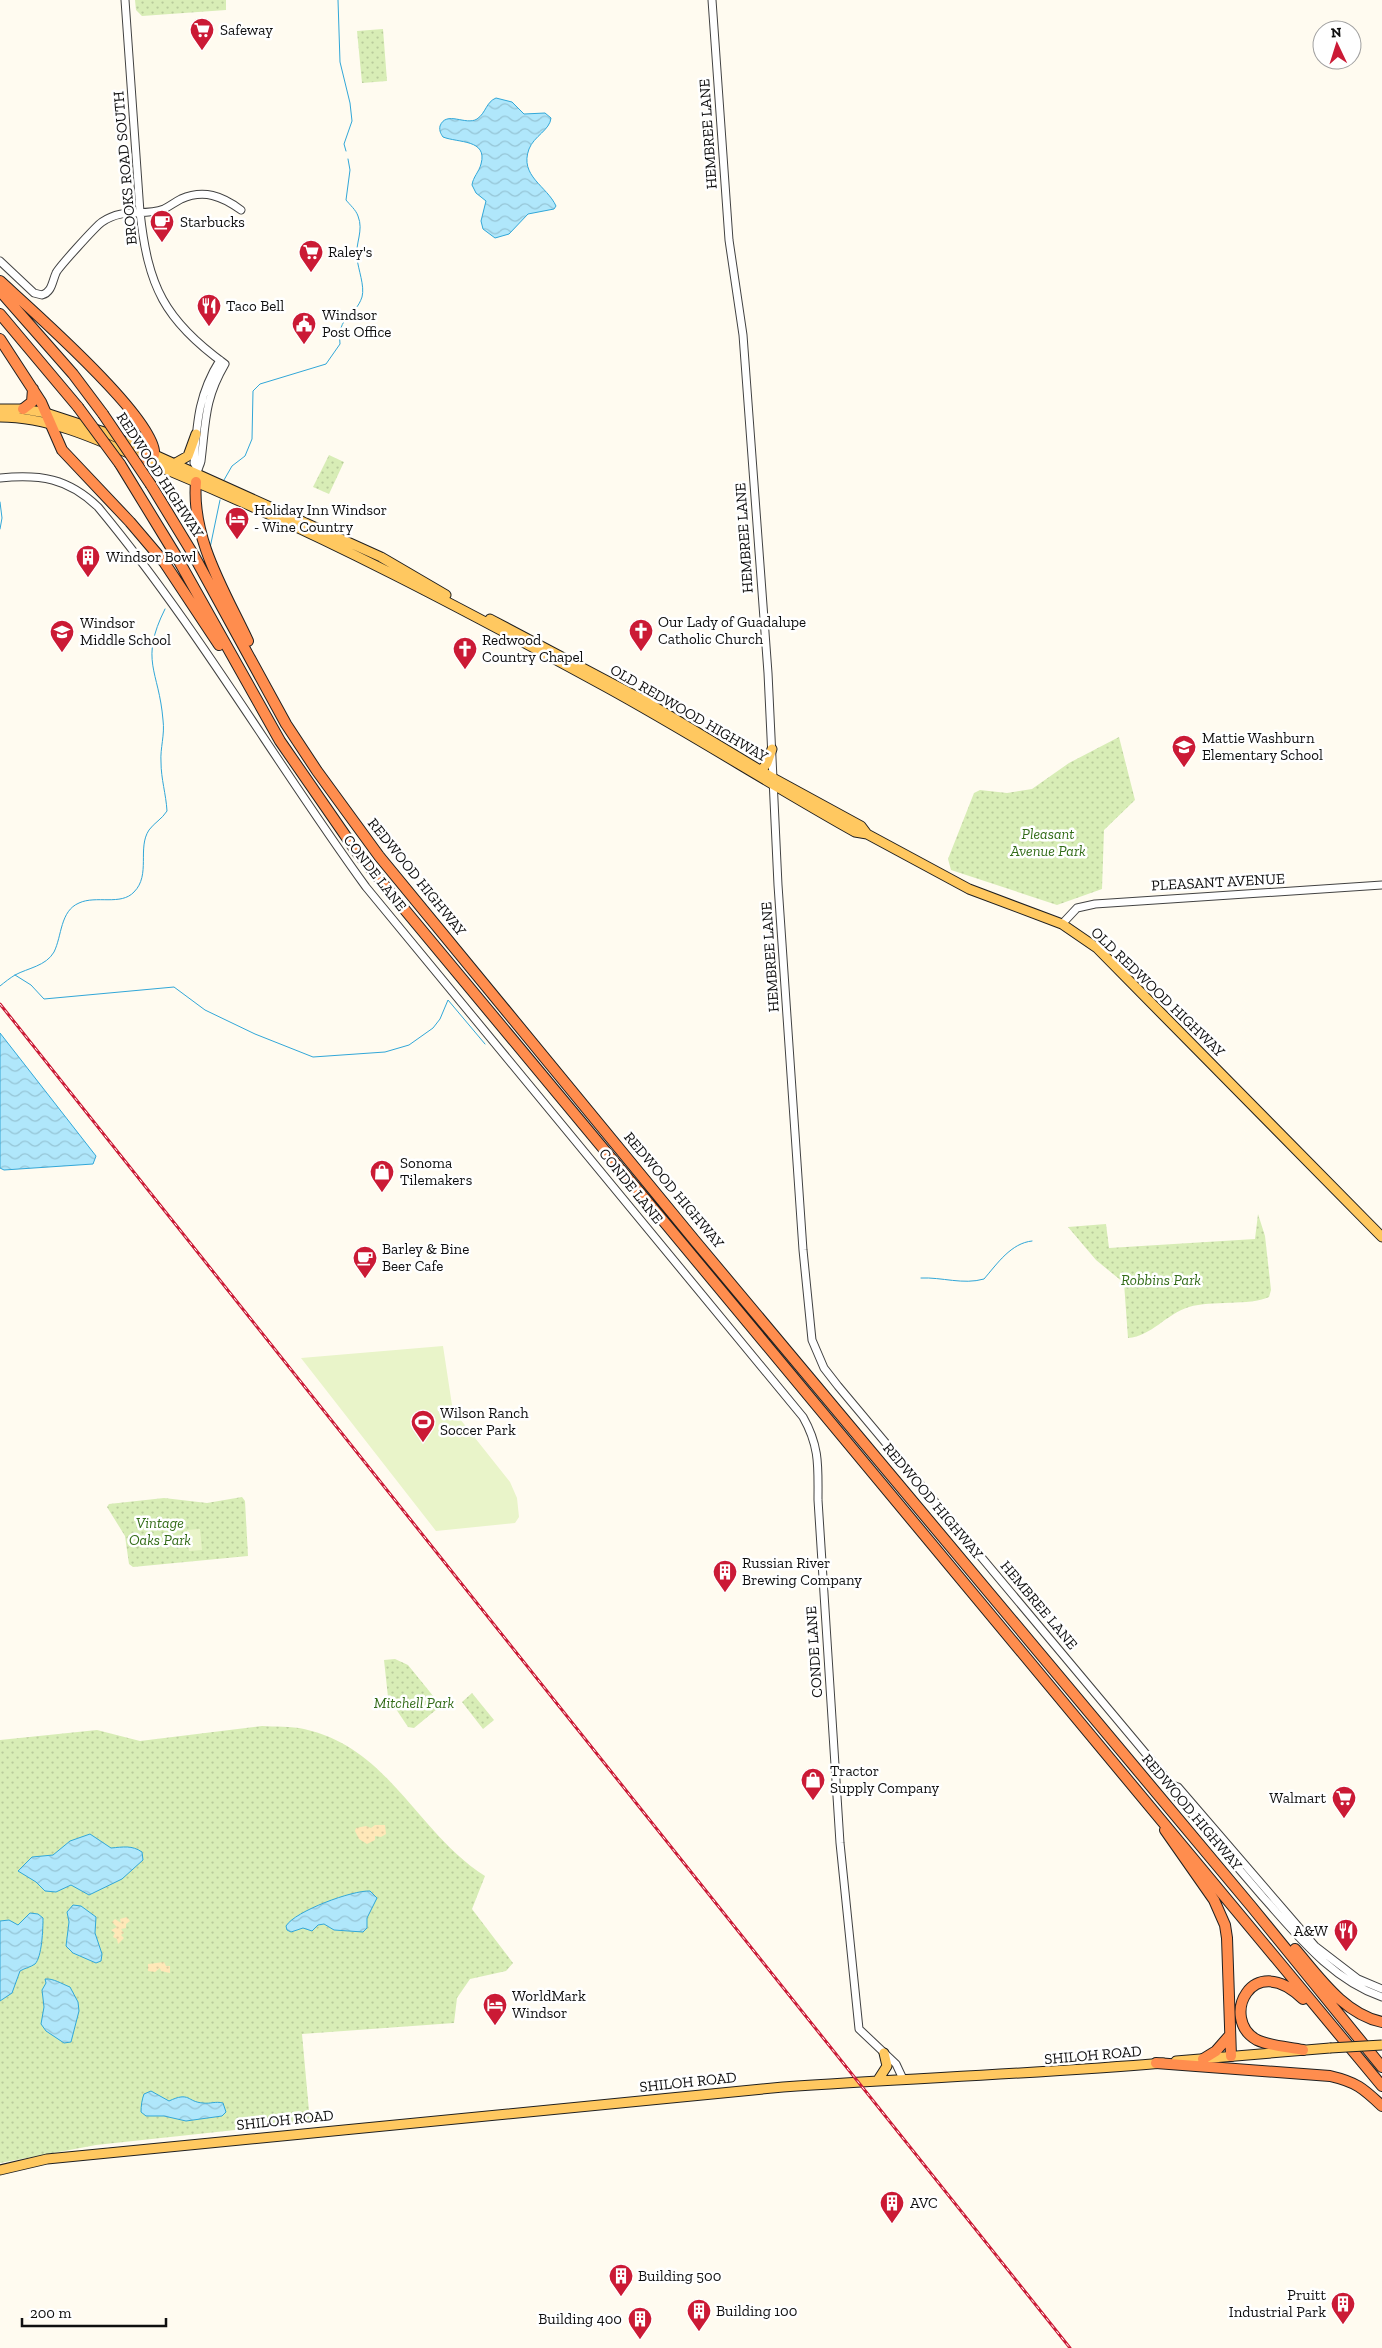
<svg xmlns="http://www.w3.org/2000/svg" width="1382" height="2348" viewBox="0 0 1382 2348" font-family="'Zilla Slab',serif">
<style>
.green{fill:url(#green-dots)}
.sand{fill:url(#sand-dots)}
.pitch{fill:#e9f4c9}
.water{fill:url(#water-waves);stroke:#31a7d8}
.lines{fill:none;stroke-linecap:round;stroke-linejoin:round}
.stream{stroke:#31a7d8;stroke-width:1}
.minor-casing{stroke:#424242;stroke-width:9}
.major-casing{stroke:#202020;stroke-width:11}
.highway-casing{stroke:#202020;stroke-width:12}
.minor{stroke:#fff;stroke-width:7}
.major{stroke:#ffc860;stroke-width:9}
.highway{stroke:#ff8d4e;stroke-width:10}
.rail-casing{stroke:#cb1a35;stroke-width:3}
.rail{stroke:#fff;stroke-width:1;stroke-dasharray:4;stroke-linecap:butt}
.major-bridge-casing{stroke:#202020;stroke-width:11;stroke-linecap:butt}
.highway-bridge-casing{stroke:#202020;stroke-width:12;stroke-linecap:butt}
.major-bridge{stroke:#ffc860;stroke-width:9}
.highway-bridge{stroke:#ff8d4e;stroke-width:10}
.labels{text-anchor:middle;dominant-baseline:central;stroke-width:5;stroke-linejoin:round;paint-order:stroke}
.poi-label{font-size:15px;fill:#0f0f0f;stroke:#fff;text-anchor:start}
.street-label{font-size:15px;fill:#0f0f0f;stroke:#fff}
.park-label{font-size:15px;font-style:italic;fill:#336c19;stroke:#fff}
</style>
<defs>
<pattern id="green-dots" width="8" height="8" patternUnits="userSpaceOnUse" patternTransform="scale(1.25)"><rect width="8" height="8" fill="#d8edb6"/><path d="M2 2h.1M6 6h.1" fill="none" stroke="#b8ca9b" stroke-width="1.8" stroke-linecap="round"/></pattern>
<pattern id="sand-dots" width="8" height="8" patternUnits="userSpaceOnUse" patternTransform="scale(1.25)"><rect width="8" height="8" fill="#ffe8b8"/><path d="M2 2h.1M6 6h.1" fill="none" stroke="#d9c69d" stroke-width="1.8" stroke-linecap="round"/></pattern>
<pattern id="water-waves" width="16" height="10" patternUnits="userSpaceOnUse" patternTransform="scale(1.25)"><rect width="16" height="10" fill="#b0e7fb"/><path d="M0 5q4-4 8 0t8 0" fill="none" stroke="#96c5d6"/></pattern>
</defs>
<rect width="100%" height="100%" fill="#fffbf0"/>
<path class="green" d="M 135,0 L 226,0 L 226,10 L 142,16 L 136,10 Z
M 383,29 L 387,81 L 362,83 L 357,31 Z
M 329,455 L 344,462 L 329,494 L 313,487 Z
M 1119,737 L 1135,800 L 1104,830 L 1102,889 L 1057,905 L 951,870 L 948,859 L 974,793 L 980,790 L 1007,793 L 1032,789 L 1069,763 Z
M 1258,1214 L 1265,1236 L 1271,1290 L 1269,1297 C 1249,1306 1212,1300 1189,1307 C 1166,1314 1152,1336 1128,1338 L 1124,1283 L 1096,1260 L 1068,1227 L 1106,1224 L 1109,1248 L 1255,1239 Z
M 242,1497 L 245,1501 L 248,1556 L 133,1567 L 129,1564 L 125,1536 L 107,1507 L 109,1504 L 164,1498 L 207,1503 Z
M 395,1659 L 408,1665 L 438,1702 L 437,1709 L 414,1728 L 408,1727 L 388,1697 L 384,1660 Z
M 472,1693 L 494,1720 L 483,1729 L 462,1702 Z
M 262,1726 C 275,1727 291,1726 304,1729 C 390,1748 416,1832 485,1876 L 472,1909 L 513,1963 L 506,1971 L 470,1979 L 457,1998 L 454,2023 L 302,2034 L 310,2122 L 96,2145 L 0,2163 L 0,1740 L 97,1730 L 140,1741 Z"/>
<path class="sand" d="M 375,1825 L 385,1825 L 386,1834 L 381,1837 L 375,1836 L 375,1840 L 367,1844 L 359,1839 L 355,1831 L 356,1828 L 366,1826 L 371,1828 Z
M 127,1917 L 130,1921 L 126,1924 L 126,1928 L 121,1929 L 124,1933 L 121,1935 L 124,1938 L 118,1944 L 117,1939 L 113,1937 L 115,1933 L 111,1930 L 117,1927 L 112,1922 L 115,1919 L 121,1923 L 120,1919 Z
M 164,1962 L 166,1966 L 170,1966 L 170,1973 L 161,1971 L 160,1968 L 155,1972 L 148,1971 L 148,1964 Z"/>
<path class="pitch" d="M 443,1346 L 452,1405 L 460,1419 L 510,1482 L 517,1498 L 519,1517 L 515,1523 L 436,1531 L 301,1358 Z
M 200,1529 L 202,1550 L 189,1551 L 187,1530 Z"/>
<path class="water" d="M 496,98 L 512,102 L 524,114 L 545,113 L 551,118 C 550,130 534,136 529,149 C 519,176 547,186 556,206 L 554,209 L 528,214 L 509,234 L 495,238 L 483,229 L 481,221 L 486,201 L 476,193 L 472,185 C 473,177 479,172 481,164 C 488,139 458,143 443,137 C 441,134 439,131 440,126 C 446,110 466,126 477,119 C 486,113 486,102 496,98 Z
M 0,1033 L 96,1156 L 93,1164 L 4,1170 L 0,1168 Z
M 90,1834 L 111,1848 C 123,1847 132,1845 142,1852 L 143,1860 L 122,1879 L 89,1895 L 71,1885 L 56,1892 L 45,1891 L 36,1882 L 18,1871 L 32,1857 L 53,1855 L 70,1841 Z
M 370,1891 L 377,1898 L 367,1918 L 367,1928 L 363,1932 L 334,1930 L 324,1924 L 318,1925 L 312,1931 L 303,1928 L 291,1932 L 287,1930 L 286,1926 C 295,1911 353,1890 370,1891 Z
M 73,1905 L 81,1906 L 96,1917 L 95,1933 L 102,1954 L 101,1961 L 96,1963 L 73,1953 L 66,1946 L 69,1922 L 67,1912 Z
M 30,1913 L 38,1914 L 43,1918 C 43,1929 42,1957 35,1964 C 31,1967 25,1968 20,1971 L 12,1993 L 0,2001 L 0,1921 L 9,1920 L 18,1925 Z
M 45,1979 C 53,1978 62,1984 70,1987 L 78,2002 L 79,2011 L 71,2042 L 64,2043 L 46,2031 L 41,2024 L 44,2007 L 42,1990 L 46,1983 Z
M 151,2091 L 169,2101 C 190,2091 187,2102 203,2103 C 211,2104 215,2101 223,2103 L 226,2112 L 222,2116 L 186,2121 L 164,2116 L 146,2116 L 141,2112 C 141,2106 142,2099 144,2094 Z"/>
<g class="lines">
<path class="stream" d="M 338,0 L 340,62 L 350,103 L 352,121 L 344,144 L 346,151
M 224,480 L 232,466 L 245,456 L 252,439 L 253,391 L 260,384 L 326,364 L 340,344 C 337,315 355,318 362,297 C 365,286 358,269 357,258 C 355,243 364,231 358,216 C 356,210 350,205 346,200 L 350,170 L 348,159
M 0,502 L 2,518 L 0,529
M 210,548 L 220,500
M 15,975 L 31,985 L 44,999 L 174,987 L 205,1010 L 255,1034 L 313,1057 L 385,1052 L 409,1045 L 433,1028 L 440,1019 L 448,1000 L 485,1044
M 0,986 C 5,982 10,978 15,975 C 28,968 46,966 54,952 C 62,936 60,911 79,903 C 96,895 121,906 134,892 C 151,875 137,848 149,830 C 154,823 162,819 167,811 C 166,794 161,779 161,762 C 160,748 165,735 163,720 C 159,670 139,661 165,609
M 921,1278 C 942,1277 963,1285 984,1279 C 997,1264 1011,1243 1032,1241"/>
<defs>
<path id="minor" d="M 125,0 L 140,212 C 148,286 164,320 225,364 C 204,400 206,421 201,461 C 200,466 197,469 197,475
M 712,0 L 729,240 L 743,335 L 768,673 L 778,885 L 803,1250 L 812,1340 L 824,1368 L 838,1386 L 1167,1779 L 1173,1792 C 1203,1827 1233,1862 1263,1897 C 1298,1936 1331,1979 1382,1997
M 0,261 L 34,293 L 42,295 C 52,292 52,282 56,273 C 58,268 96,226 102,222 C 124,207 142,217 164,209 C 170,206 175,202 181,199 C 204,189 222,196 241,210
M 197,468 L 194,463 C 197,423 198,395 220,360
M 0,478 C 40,474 68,478 98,507 C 197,626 275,762 366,887 L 803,1417 C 820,1447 818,1467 818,1500 L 840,1843 L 859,2029 L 896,2064 L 903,2079
M 1062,924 L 1077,908 L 1095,904 L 1382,885
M 1172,1785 L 1178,1787 L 1315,1946 L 1358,1979 L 1382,1989"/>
<path id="major" d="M 0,409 L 23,409 L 46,413 L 104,432 L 381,557 L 446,595
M 0,417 C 60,417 118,450 172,472 C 322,534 465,610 606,687 C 690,733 771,785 855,832 L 867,834 L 969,889 L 1062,924 L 1097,948 L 1382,1237
M 174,464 L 188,456 L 196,434
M 490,619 L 647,702 L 773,778 L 861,826 L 867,834
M 761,771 L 767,763 L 772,749
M 1176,2061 L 1330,2048
M 878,2080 L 887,2066 L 884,2053
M 0,2170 L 47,2159 L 783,2087 C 910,2078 1036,2074 1163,2063"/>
<path id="highway" d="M 0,281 C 28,307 160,422 154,455 L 142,460
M 0,291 L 73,374 L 103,414
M 0,314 L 78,407
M 0,339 L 41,402 L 62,450 L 130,522 L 164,562 L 219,645
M 23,409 L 32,402 L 33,389
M 120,464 L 175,554 L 280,741 L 356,851 L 1382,2086
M 196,482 C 191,538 225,592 248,641
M 151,485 L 193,554 L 286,724 L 317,771 L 379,856 L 696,1242 L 1251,1906 L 1382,2067
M 1165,1830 L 1214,1900 L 1225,1925 L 1227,1938 L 1231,2056
M 1295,1949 C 1319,1977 1344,2014 1382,2022
M 1303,2050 C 1288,2047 1270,2046 1257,2040 C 1219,2019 1252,1949 1303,1999
M 1203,2059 L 1216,2051 L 1230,2035
M 1156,2063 L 1330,2076 C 1356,2082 1363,2088 1382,2106"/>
</defs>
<use href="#minor" class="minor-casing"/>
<use href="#major" class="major-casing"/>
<use href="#highway" class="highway-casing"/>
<use href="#minor" class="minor"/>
<use href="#major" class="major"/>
<use href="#highway" class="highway"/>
<defs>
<path id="rail" d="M 0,1004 L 1070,2348"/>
</defs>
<use href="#rail" class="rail-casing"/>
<use href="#rail" class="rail"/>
<defs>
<path id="major-bridge" d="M 1330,2048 L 1382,2045"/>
<path id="highway-bridge" d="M 78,407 L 120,464
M 103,414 L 151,485"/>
</defs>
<use href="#major-bridge" class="major-bridge-casing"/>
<use href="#highway-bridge" class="highway-bridge-casing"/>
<use href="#major-bridge" class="major-bridge"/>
<use href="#highway-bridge" class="highway-bridge"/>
</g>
<defs>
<symbol id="supermarket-pin" viewBox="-11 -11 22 30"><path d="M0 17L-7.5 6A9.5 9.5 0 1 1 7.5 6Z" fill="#cb1a35" stroke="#fff"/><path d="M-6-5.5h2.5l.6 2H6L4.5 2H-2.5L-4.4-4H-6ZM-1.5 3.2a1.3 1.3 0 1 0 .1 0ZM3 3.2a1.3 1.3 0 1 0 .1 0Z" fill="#fff"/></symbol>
<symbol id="cafe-pin" viewBox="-11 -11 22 30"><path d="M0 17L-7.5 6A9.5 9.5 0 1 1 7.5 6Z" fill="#cb1a35" stroke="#fff"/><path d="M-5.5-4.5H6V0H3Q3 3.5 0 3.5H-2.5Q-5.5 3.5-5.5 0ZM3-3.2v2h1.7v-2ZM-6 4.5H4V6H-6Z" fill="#fff"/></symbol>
<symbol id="restaurant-pin" viewBox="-11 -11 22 30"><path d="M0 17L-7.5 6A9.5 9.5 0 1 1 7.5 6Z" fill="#cb1a35" stroke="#fff"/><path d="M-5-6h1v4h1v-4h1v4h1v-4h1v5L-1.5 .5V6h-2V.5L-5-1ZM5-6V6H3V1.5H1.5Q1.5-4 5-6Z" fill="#fff"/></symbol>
<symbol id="civic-pin" viewBox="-11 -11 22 30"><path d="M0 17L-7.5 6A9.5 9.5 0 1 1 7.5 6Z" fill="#cb1a35" stroke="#fff"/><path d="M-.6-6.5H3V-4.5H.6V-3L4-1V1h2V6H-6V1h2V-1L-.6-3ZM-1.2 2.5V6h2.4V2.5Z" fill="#fff"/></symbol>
<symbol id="hotel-pin" viewBox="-11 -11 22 30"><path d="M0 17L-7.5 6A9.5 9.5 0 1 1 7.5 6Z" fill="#cb1a35" stroke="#fff"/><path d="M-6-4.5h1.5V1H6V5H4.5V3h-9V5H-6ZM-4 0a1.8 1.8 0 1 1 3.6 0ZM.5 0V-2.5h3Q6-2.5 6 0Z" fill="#fff"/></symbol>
<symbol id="building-pin" viewBox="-11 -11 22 30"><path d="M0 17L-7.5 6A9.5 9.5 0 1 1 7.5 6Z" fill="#cb1a35" stroke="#fff"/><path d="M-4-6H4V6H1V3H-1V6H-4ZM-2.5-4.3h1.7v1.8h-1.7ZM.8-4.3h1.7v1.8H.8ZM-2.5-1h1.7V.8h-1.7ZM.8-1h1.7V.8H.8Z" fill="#fff"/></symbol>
<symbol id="church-pin" viewBox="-11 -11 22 30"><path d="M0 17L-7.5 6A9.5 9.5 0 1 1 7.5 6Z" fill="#cb1a35" stroke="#fff"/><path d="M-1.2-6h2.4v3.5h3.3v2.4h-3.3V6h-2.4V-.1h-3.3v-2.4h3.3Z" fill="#fff"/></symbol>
<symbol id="school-pin" viewBox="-11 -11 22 30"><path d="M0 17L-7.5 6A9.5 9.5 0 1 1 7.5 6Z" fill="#cb1a35" stroke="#fff"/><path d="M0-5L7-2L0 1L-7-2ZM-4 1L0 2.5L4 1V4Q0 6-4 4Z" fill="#fff"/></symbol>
<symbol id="shop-pin" viewBox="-11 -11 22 30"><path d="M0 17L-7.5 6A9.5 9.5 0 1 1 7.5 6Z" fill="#cb1a35" stroke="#fff"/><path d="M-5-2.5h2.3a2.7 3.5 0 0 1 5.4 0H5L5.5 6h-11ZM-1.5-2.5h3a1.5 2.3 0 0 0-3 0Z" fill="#fff"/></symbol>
<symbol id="stadium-pin" viewBox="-11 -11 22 30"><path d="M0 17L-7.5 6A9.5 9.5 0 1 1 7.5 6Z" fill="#cb1a35" stroke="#fff"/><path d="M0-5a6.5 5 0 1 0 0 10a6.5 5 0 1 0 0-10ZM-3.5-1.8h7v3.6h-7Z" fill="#fff"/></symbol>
</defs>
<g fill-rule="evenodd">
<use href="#supermarket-pin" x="188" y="16" width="28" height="38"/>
<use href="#cafe-pin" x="148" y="208" width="28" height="38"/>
<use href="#supermarket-pin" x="297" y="238" width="28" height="38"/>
<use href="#restaurant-pin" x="195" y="292" width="28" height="38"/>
<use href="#civic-pin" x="290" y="310" width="28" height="38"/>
<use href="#hotel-pin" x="223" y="505" width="28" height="38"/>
<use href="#building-pin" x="74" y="543" width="28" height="38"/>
<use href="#church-pin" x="627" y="617" width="28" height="38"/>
<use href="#school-pin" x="48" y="618" width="28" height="38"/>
<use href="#church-pin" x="451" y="635" width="28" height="38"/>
<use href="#school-pin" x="1170" y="733" width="28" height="38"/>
<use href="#shop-pin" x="368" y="1158" width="28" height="38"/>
<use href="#cafe-pin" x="351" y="1244" width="28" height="38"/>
<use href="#stadium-pin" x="409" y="1408" width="28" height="38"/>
<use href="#building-pin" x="711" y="1558" width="28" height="38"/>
<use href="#shop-pin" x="799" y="1766" width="28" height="38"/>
<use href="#supermarket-pin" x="1330" y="1784" width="28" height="38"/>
<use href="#restaurant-pin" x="1332" y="1917" width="28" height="38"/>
<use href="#hotel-pin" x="481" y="1991" width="28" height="38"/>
<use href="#building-pin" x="878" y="2189" width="28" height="38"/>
<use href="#building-pin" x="607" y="2262" width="28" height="38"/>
<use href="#building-pin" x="1329" y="2290" width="28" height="38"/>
<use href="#building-pin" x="685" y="2297" width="28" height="38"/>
<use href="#building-pin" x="626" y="2305" width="28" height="38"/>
</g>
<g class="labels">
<g class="poi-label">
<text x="220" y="30">Safeway</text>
<text x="180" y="222">Starbucks</text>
<text x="328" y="252">Raley's</text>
<text x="226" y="306">Taco Bell</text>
<text x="322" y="315">Windsor<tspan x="322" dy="17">Post Office</tspan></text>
<text x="254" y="510">Holiday Inn Windsor<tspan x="254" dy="17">- Wine Country</tspan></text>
<text x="106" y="557">Windsor Bowl</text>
<text x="658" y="622">Our Lady of Guadalupe<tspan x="658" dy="17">Catholic Church</tspan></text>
<text x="80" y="623">Windsor<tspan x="80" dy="17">Middle School</tspan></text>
<text x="482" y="640">Redwood<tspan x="482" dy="17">Country Chapel</tspan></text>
<text x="1202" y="738">Mattie Washburn<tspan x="1202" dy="17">Elementary School</tspan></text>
<text x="400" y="1163">Sonoma<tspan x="400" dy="17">Tilemakers</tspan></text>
<text x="382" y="1249">Barley &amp; Bine<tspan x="382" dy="17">Beer Cafe</tspan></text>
<text x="440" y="1413">Wilson Ranch<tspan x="440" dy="17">Soccer Park</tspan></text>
<text x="742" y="1563">Russian River<tspan x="742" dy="17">Brewing Company</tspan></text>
<text x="830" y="1771">Tractor<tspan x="830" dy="17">Supply Company</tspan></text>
<text x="1326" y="1798" text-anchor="end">Walmart</text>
<text x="1328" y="1931" text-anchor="end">A&amp;W</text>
<text x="512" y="1996">WorldMark<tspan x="512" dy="17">Windsor</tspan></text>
<text x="910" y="2203">AVC</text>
<text x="638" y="2276">Building 500</text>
<text x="1326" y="2295" text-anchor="end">Pruitt<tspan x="1326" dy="17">Industrial Park</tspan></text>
<text x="716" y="2311">Building 100</text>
<text x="622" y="2319" text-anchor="end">Building 400</text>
</g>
<g class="street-label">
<text transform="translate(708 134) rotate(-94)">HEMBREE LANE</text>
<text transform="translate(125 168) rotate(-95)">BROOKS ROAD SOUTH</text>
<text transform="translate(160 475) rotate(57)">REDWOOD HIGHWAY</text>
<text transform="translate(744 538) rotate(-94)">HEMBREE LANE</text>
<text transform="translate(689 713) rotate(30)">OLD REDWOOD HIGHWAY</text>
<text transform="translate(375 873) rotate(52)">CONDE LANE</text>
<text transform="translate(417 877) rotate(51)">REDWOOD HIGHWAY</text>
<text transform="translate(1218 882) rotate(-3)">PLEASANT AVENUE</text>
<text transform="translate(770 957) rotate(-94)">HEMBREE LANE</text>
<text transform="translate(1158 992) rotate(44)">OLD REDWOOD HIGHWAY</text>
<text transform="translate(631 1186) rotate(51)">CONDE LANE</text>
<text transform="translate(674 1190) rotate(50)">REDWOOD HIGHWAY</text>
<text transform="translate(933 1501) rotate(50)">REDWOOD HIGHWAY</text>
<text transform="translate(1039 1605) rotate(50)">HEMBREE LANE</text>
<text transform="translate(814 1652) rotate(-94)">CONDE LANE</text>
<text transform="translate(1192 1812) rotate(50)">REDWOOD HIGHWAY</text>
<text transform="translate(1093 2055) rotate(-5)">SHILOH ROAD</text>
<text transform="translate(688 2082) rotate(-6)">SHILOH ROAD</text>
<text transform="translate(285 2120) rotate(-6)">SHILOH ROAD</text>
</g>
<g class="park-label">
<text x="1048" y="834">Pleasant<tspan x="1048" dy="17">Avenue Park</tspan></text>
<text x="1161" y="1280">Robbins Park</text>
<text x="160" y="1523">Vintage<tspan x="160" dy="17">Oaks Park</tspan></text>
<text x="414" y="1703">Mitchell Park</text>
</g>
</g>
<g transform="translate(1337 45) rotate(356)"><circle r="24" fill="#ffffff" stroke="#9f9f9f"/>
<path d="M0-4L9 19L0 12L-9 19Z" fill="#cb1a35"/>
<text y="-8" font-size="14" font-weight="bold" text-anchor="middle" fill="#0f0f0f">N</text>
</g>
<path d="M22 2318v8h144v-8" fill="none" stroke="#0f0f0f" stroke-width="2.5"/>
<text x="30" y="2318" font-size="15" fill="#0f0f0f" stroke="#ffffff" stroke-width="4" paint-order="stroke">200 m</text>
</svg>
